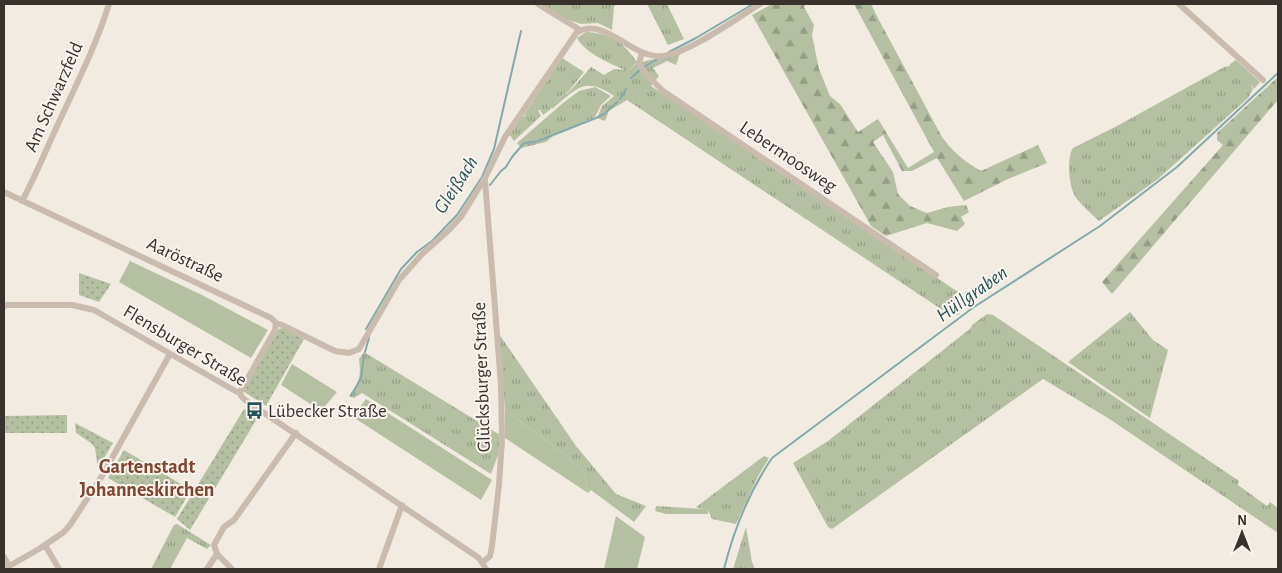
<svg xmlns="http://www.w3.org/2000/svg" width="1282" height="573" viewBox="0 0 1282 573" font-family="'Alegreya Sans',sans-serif">
<style>
.grass{fill:url(#grass-tufts)}
.forest{fill:url(#forest-firs)}
.park{fill:url(#park-dots)}
.garden{fill:#b5c0a3}
.lines{fill:none;stroke-linecap:round;stroke-linejoin:round}
.stream{stroke:#83a9ac;stroke-width:2}
.minor{stroke:#c9bcaf;stroke-width:6}
.labels{text-anchor:middle;dominant-baseline:central;stroke-width:4;stroke-linejoin:round;paint-order:stroke}
.street-label{font-size:19px;fill:#39312c;stroke:#f9f5ee}
.poi-label{font-size:19px;fill:#39312c;stroke:#f9f5ee;text-anchor:start}
.water-label{font-size:20px;font-style:italic;fill:#255157;stroke:#f9f5ee}
.neighbourhood-label{font-size:20px;font-weight:bold;fill:#80442d;stroke:#f9f5ee}
</style>
<defs>
<pattern id="grass-tufts" width="24" height="20" patternUnits="userSpaceOnUse" patternTransform="scale(1.25)"><rect width="24" height="20" fill="#b5c0a3"/><path d="M3 7l-1-3M5 7V3M7 7l1-3M15 17l-1-3M17 17v-4M19 17l1-3" fill="none" stroke="#949d85"/></pattern>
<pattern id="forest-firs" width="22" height="20" patternUnits="userSpaceOnUse" patternTransform="scale(1.25)"><rect width="22" height="20" fill="#b5c0a3"/><path d="M5 1l3.5 6h-7zM16 11l3.5 6h-7z" fill="#949d85"/></pattern>
<pattern id="park-dots" width="8" height="8" patternUnits="userSpaceOnUse" patternTransform="scale(1.25)"><rect width="8" height="8" fill="#b5c0a3"/><path d="M2 2h.1M6 6h.1" fill="none" stroke="#949d85" stroke-width="1.8" stroke-linecap="round"/></pattern>
</defs>
<rect width="100%" height="100%" fill="#f2ebe2"/>
<path class="grass" d="M 541,4 L 619,4 L 614,6 L 612,30 L 598,23 L 581,24 L 569,20 Z
M 647,4 L 667,4 L 684,39 L 668,45 Z
M 586,32 C 611,33 623,42 637,62 L 628,71 L 637,63 L 680,53 L 676,65 L 667,61 L 653,68 L 659,76 L 651,86 L 976,304 L 970,309 L 963,305 L 958,311 L 960,314 L 952,316 L 950,315 L 627,100 L 609,111 L 605,121 L 597,118 L 602,106 L 614,96 C 584,75 576,90 552,109 L 548,104 L 551,109 L 543,115 L 540,110 L 538,110 L 541,116 L 514,141 L 509,134 L 522,117 L 526,115 L 524,115 L 562,58 L 584,72 L 569,91 L 555,100 L 569,92 L 591,67 L 604,75 L 614,69 L 625,70 C 609,63 585,53 577,38 Z
M 1236,60 L 1260,82 L 1254,89 L 1251,83 L 1253,89 L 1248,98 L 1158,179 L 1099,221 C 1091,214 1083,206 1076,198 C 1069,188 1066,159 1073,148 L 1117,126 L 1224,67 L 1230,66 L 1230,64 Z
M 595,87 L 611,96 L 601,105 L 595,117 L 554,135 L 546,142 L 521,148 L 517,143 L 563,103 L 579,91 Z
M 1130,312 L 1153,340 L 1168,350 L 1150,418 L 1068,362 Z
M 987,314 L 993,315 L 1239,481 L 1238,485 L 1267,506 L 1270,502 L 1278,508 L 1278,533 L 1108,418 L 1043,379 L 832,529 L 828,527 L 793,463 L 828,441 L 971,328 L 972,325 Z
M 499,334 L 576,446 L 616,494 L 646,506 L 634,522 L 591,490 L 588,493 L 584,473 L 564,454 L 505,410 Z
M 364,352 L 500,435 L 498,455 L 491,474 L 362,393 L 354,398 L 349,396 C 360,381 361,377 359,359 Z
M 764,456 L 769,458 L 757,478 L 736,524 L 712,519 L 708,510 L 708,514 L 666,514 L 655,511 L 656,506 L 702,509 L 696,507 Z
M 177,524 L 211,545 L 207,549 L 187,538 L 170,569 L 151,569 L 174,525 Z
M 746,527 L 752,562 L 755,569 L 733,569 Z"/>
<path class="forest" d="M 772,4 L 805,4 L 804,7 L 814,25 L 812,35 L 819,69 L 830,96 L 840,104 L 858,132 L 878,119 L 908,168 L 934,152 L 854,4 L 871,4 L 880,22 L 942,137 C 953,152 965,162 981,171 L 1038,145 L 1047,163 L 1008,179 L 964,201 L 937,158 L 912,171 L 902,171 L 883,135 L 873,142 L 893,172 L 898,194 L 910,206 L 927,213 L 948,207 L 966,205 L 969,212 L 961,217 L 965,224 L 957,231 L 927,223 L 886,236 L 871,226 L 752,15 Z
M 1278,77 L 1278,102 L 1277,101 L 1112,294 L 1102,282 L 1223,145 L 1217,140 L 1217,133 Z"/>
<path class="park" d="M 79,273 L 111,284 L 99,302 L 79,295 Z
M 283,328 L 304,339 L 266,406 L 243,391 L 279,329 Z
M 244,409 L 258,417 L 190,530 L 177,519 Z
M 67,415 L 67,433 L 4,433 L 4,416 Z
M 75,423 L 113,443 L 98,468 L 95,448 L 91,443 L 76,433 Z
M 124,450 L 191,490 L 175,517 L 108,478 Z"/>
<path class="garden" d="M 130,261 L 202,295 L 268,330 L 251,358 L 119,282 Z
M 292,364 L 337,392 L 321,411 L 281,385 Z
M 366,399 L 492,480 L 481,500 L 353,417 Z
M 505,410 L 564,454 L 584,473 L 588,493 L 505,438 Z
M 616,516 L 645,537 L 637,569 L 604,569 Z"/>
<g class="lines">
<path class="stream" d="M 669,52 L 696,38 L 753,4
M 644,67 L 656,60
M 631,78 L 640,70
M 620,99 L 626,89
M 490,185 L 501,171 L 506,167 L 512,157 L 524,143 L 538,141 L 596,118 L 604,114 L 617,102
M 366,329 L 401,269 L 417,252 L 432,241 L 457,215 L 482,177 L 494,149 L 521,31
M 365,352 L 369,338
M 351,396 L 361,378 L 364,355
M 724,569 C 734,529 749,492 772,458 L 974,307 L 1100,226 L 1177,167 L 1278,73"/>
<path class="minor" d="M 538,4 L 577,28 L 580,31
M 1179,4 L 1263,80
M 642,53 L 639,63 L 644,72 L 663,91 L 936,275
M 4,192 L 271,318 L 276,323 L 282,325 L 335,351 L 349,353 L 359,349 L 399,280 L 422,254 L 448,231 L 461,217 L 485,178 L 505,137 L 577,32 C 606,16 631,59 662,56 C 688,54 737,18 760,4
M 22,201 C 34,179 43,157 53,135 C 73,91 95,49 109,4
M 4,307 L 6,305 L 72,305 L 94,310 L 237,392 L 240,392 L 241,396 L 245,400 L 479,558 L 486,569
M 240,392 L 275,330 L 276,323
M 45,545 L 59,569
M 217,554 L 232,569
M 4,557 L 9,566
M 483,562 L 490,556 L 492,546 L 499,485 L 502,440 L 501,385 L 485,180
M 4,569 L 39,549 L 64,532 L 70,525 L 102,476 L 170,354
M 207,569 L 217,554 L 214,545 L 224,527 L 234,520 L 296,433
M 379,569 L 402,505"/>
</g>
<defs>
<symbol id="bus-bare" viewBox="-9 -9 18 18"><path d="M-5-6H5V4H4V6H2V4H-2V6H-4V4H-5ZM-3.5-4V0h7V-4ZM-3.5 1.2v1.5H-2V1.2ZM2 1.2v1.5H3.5V1.2Z" fill="#255157" stroke="#f9f5ee" stroke-width="2.5" paint-order="stroke"/></symbol>
</defs>
<g fill-rule="evenodd">
<use href="#bus-bare" x="242" y="398" width="25" height="25"/>
</g>
<g class="labels">
<g class="street-label">
<text transform="translate(54 97) rotate(-66)">Am Schwarzfeld</text>
<text transform="translate(788 157) rotate(34)">Lebermoosweg</text>
<text transform="translate(185 260) rotate(25)">Aaröstraße</text>
<text transform="translate(185 346) rotate(31)">Flensburger Straße</text>
<text transform="translate(482 377) rotate(-92)">Glücksburger Straße</text>
</g>
<g class="poi-label">
<text x="268" y="411">Lübecker Straße</text>
</g>
<g class="water-label">
<text transform="translate(456 185) rotate(-57)">Gleißach</text>
<text transform="translate(972 294) rotate(-35)">Hüllgraben</text>
</g>
<g class="neighbourhood-label">
<text x="147" y="467">Gartenstadt<tspan x="147" dy="23">Johanneskirchen</tspan></text>
</g>
</g>
<rect width="1282" height="573" fill="none" stroke="#39312c" stroke-width="10"/>
<g transform="translate(1242 533)" stroke="#f9f5ee" stroke-width="4" paint-order="stroke">
<path d="M0-4L9 19L0 12L-9 19Z" fill="#39312c"/>
<text y="-8" font-size="14" font-weight="bold" text-anchor="middle" fill="#39312c">N</text>
</g>
</svg>
